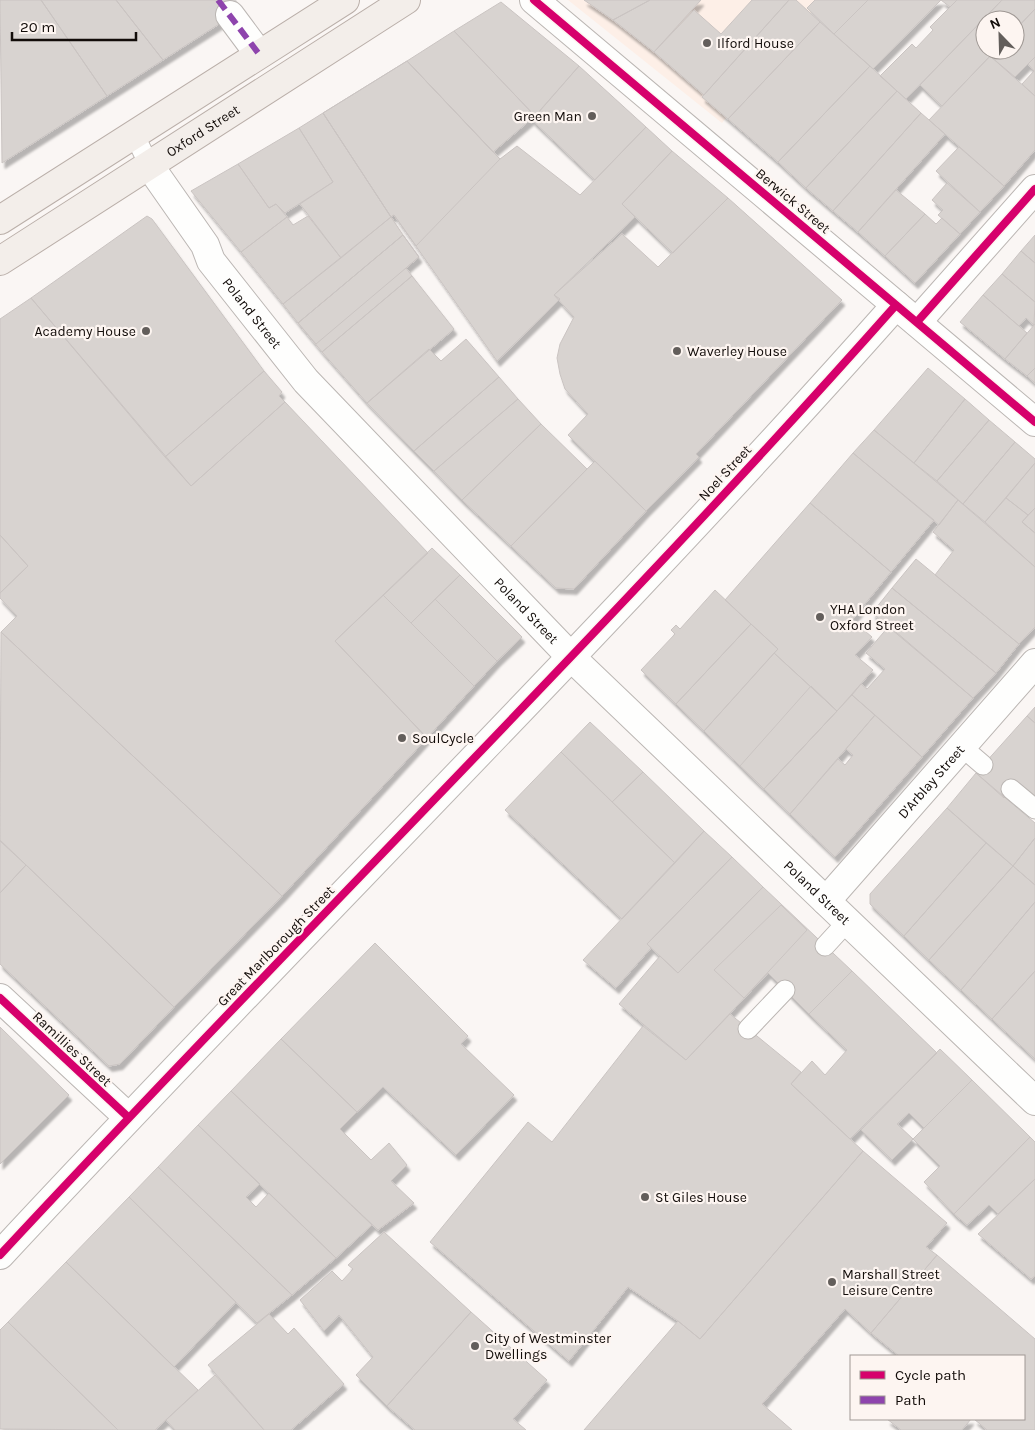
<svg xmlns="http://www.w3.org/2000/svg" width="1035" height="1430" viewBox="0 0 1035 1430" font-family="Karla,sans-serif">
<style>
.built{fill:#fdefe7}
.building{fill:#d8d3d0;stroke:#cac4c2;filter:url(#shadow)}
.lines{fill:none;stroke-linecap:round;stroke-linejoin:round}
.pedestrian-tunnel{stroke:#d7d3d1;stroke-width:28;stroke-dasharray:28 14;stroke-linecap:butt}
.service-casing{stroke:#bbb6b3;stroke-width:21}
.pedestrian-casing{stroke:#bbb6b3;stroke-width:30}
.minor-casing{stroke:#bbb6b3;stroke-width:30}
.tertiary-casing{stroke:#bbb6b3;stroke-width:30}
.primary-casing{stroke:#baafa9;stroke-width:30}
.service{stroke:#fefefd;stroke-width:19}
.pedestrian{stroke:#fefefd;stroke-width:28}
.minor{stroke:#fefefd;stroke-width:28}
.tertiary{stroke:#fefefd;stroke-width:28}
.primary{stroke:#f3eeea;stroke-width:28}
.quiet{stroke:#8e44ad;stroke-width:6;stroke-dasharray:12 6;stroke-linecap:butt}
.cycleway-casing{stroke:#fdf5f1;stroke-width:11}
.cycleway{stroke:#d6006c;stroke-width:8}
.poi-dot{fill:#635e5b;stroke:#fdf5f1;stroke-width:2}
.labels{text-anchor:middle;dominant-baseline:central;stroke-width:4.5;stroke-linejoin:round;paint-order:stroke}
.poi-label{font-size:14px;fill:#120c09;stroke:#fdf5f1;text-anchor:start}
.street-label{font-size:14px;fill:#120c09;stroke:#fdf5f1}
</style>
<defs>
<filter id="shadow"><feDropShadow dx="3" dy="5.5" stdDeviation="1" flood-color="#0004"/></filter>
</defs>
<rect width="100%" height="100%" fill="#faf6f4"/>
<path class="built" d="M 568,0 L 822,0 L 722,123 Z"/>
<path class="building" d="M 0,0 L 41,0 L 107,96 L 2,163 Z
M 41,0 L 116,0 L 163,60 L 107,96 Z
M 116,0 L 233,0 L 241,10 L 163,60 Z
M 584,0 L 650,0 L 613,20 Z
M 650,0 L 701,0 L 654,52 L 613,20 Z
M 752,0 L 789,0 L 704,95 L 654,52 L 694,10 L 721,34 Z
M 789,0 L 796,0 L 820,22 L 728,119 L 702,97 Z
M 815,0 L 868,0 L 834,34 L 807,8 Z
M 868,0 L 957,0 L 950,7 L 941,0 L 873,69 L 834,34 Z
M 957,0 L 1002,0 L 906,99 L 880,76 L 912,44 L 916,48 L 933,30 L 930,27 Z
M 1002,0 L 1035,0 L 1035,9 L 1015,30 L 1015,20 L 985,20 L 985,50 L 996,50 L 942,106 L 920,85 Z
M 501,2 L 579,66 L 535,116 L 454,31 Z
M 1035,9 L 1035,57 L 1015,77 L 990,56 L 996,50 L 1015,50 L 1015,30 Z
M 820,22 L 870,66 L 778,162 L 728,119 Z
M 454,31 L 535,116 L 493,152 L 407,61 Z
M 990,56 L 1035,96 L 1035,150 L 1004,186 L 929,120 Z
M 1035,57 L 1035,96 L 1022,84 L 1034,71 L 1028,64 Z
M 407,61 L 500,159 L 517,146 L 580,195 L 646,127 L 672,151 L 622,204 L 635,217 L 554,295 L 560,299 L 497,361 L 394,215 L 391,217 L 323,113 Z
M 407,61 L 500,159 L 416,246 L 394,215 L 391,217 L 323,113 Z
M 579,66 L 646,127 L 595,180 L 532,120 Z
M 870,66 L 897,91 L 806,188 L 778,162 Z
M 897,91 L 921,113 L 833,211 L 806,188 Z
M 323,113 L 391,217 L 341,258 L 300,204 L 333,182 L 299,128 Z
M 921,113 L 945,134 L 858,232 L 833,211 Z
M 299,128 L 333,182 L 285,213 L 276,204 L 269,208 L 238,164 Z
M 959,147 L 1004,186 L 980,212 L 936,171 Z
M 672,151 L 728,198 L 673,253 L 622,204 Z
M 238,164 L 269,208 L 276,204 L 287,217 L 241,252 L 191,191 Z
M 947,183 L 980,212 L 960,234 L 938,215 L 943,210 L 932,200 Z
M 896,190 L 925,214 L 885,256 L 858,232 Z
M 728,198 L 842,300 L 696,454 L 699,457 L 646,511 L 568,435 L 588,414 L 565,389 L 560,374 L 557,358 L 560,344 L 574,317 L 554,295 L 622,234 L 658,267 Z
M 925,214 L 936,224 L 942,218 L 960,234 L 915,283 L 885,256 Z
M 147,216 L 152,219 L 264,371 L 165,457 L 31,298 Z
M 308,216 L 341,258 L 283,304 L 241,252 L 287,217 L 293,225 Z
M 391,217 L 403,235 L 298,323 L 283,304 Z
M 403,235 L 419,257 L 316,344 L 298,323 Z
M 403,235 L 419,257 L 406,268 L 412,276 L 322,352 L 298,323 Z
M 1035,235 L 1035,263 L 1021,251 Z
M 1021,251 L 1035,263 L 1035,302 L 1002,274 Z
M 1002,274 L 1035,302 L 1034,325 L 1026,318 L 1019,326 L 983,295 Z
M 412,276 L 454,329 L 367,403 L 322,352 Z
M 983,295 L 1027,333 L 1005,359 L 960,322 Z
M 31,298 L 191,486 L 285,402 L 428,553 L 335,641 L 427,738 L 282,896 L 1,632 L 17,616 L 0,598 L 0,593 L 28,566 L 0,535 L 0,319 Z
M 1035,324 L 1035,368 L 1027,376 L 1005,359 Z
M 466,339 L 499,377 L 414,451 L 367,403 L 429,349 L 441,361 Z
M 928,368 L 965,399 L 914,463 L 874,430 Z
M 1035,368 L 1035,383 L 1027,376 Z
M 264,371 L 282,392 L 279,396 L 285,402 L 191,486 L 165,457 Z
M 499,377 L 518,399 L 434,471 L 414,451 Z
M 518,399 L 541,424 L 462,500 L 434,471 Z
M 965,399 L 989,420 L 937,481 L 914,463 Z
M 989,420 L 1015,442 L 963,504 L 937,481 Z
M 541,424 L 587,469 L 511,546 L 462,500 Z
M 874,430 L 958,500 L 939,525 L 853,453 Z
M 1015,442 L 1035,459 L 1035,463 L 985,522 L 963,504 Z
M 853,453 L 934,520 L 891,572 L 810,503 Z
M 595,461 L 646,511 L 574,589 L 556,588 L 511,546 Z
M 1035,463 L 1035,508 L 1028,515 L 1006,498 Z
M 1006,498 L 1028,515 L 1022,522 L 1035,533 L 1035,567 L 985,522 Z
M 958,500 L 1035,567 L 1035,627 L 1019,644 L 935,575 L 954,550 L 933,532 Z
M 810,503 L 891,572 L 852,620 L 872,637 L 855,655 L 873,670 L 837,711 L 774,653 L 778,649 L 725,600 Z
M 1035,508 L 1035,533 L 1022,522 Z
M 0,535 L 28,566 L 0,593 Z
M 432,548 L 460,575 L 411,623 L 383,595 Z
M 916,559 L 1019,644 L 996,673 L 892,588 Z
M 460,575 L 522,637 L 497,661 L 435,599 Z
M 892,588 L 996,673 L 973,698 L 872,613 Z
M 715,590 L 751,624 L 676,704 L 641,670 L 675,634 L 671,630 L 676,625 L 680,629 Z
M 383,595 L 474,686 L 427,738 L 335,641 Z
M 435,599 L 497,661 L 474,686 L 411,623 Z
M 751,624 L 778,649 L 704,731 L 676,704 Z
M 889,626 L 973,698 L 922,757 L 852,695 L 861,684 L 867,689 L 885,669 L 866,653 Z
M 1,632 L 282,896 L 174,1007 L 0,840 Z
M 774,653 L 837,711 L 764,789 L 704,731 Z
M 811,686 L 837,711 L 764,789 L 740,766 Z
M 852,695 L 875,715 L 790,814 L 764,789 Z
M 1035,707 L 1035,723 L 1027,716 Z
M 875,715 L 922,757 L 835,857 L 790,814 L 838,759 L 845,765 L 853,755 L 846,749 Z
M 1027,716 L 1035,723 L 1035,798 L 1005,796 L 1004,798 L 976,773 Z
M 590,722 L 643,772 L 612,802 L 561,752 Z
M 561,752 L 675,863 L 622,919 L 505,810 Z
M 643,772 L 704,831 L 675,863 L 612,802 Z
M 976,773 L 1035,823 L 1035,838 L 1013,866 L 947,808 Z
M 947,808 L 986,843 L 904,936 L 870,904 L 870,894 Z
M 704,831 L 732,857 L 647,944 L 651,948 L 616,988 L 583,960 Z
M 1035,838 L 1035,885 L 1013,866 Z
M 0,841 L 26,865 L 0,893 Z
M 986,843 L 1013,866 L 929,960 L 904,936 Z
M 732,857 L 763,887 L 678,973 L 647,944 Z
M 26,865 L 174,1007 L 120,1064 L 109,1066 L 0,964 L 0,893 Z
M 1013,866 L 1035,885 L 1035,902 L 961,990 L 929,960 Z
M 763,887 L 852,971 L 809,1014 L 768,973 L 686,1060 L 619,1004 L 660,956 L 678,973 Z
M 1035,902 L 1035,971 L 992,1019 L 961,990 Z
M 781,905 L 807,930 L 744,998 L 714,970 Z
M 375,943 L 468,1036 L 461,1044 L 514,1095 L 456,1155 L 383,1087 L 357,1112 L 281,1039 Z
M 852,971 L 937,1053 L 850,1139 L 791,1084 L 812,1061 L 825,1075 L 847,1050 L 809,1014 Z
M 1035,971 L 1035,1059 L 992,1019 Z
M 730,1014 L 801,1072 L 791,1084 L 863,1151 L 700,1339 L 678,1321 L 628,1287 L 569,1361 L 430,1242 L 528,1122 L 552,1142 L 643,1026 L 686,1060 Z
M 0,1027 L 69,1095 L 0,1164 Z
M 281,1039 L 357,1112 L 340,1129 L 371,1160 L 389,1143 L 407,1165 L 391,1181 L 414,1203 L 378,1230 L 231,1091 Z
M 940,1049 L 972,1080 L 924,1128 L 909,1113 L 897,1124 L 913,1139 L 892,1160 L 861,1130 Z
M 972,1080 L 1030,1137 L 954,1214 L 924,1182 L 940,1166 L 913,1139 Z
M 231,1091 L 372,1225 L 336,1258 L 198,1125 Z
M 198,1125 L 260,1184 L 246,1197 L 256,1207 L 269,1193 L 336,1258 L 292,1295 L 158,1167 Z
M 1030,1137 L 1035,1142 L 1035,1179 L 998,1214 L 989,1205 L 967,1225 L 954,1214 Z
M 863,1151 L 947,1223 L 926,1247 L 937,1255 L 871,1333 L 845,1309 L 762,1404 L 792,1430 L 584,1430 L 678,1321 L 700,1339 Z
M 158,1167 L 292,1295 L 257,1323 L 129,1197 Z
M 1035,1179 L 1035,1276 L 1031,1279 L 978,1234 Z
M 129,1197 L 236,1302 L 174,1367 L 66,1262 Z
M 384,1232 L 471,1312 L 387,1406 L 356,1375 L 373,1357 L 339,1315 L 324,1331 L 300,1300 L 332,1271 L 342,1281 L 353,1269 L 348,1265 Z
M 937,1255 L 1035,1339 L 1035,1430 L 987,1430 L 974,1419 L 1024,1419 L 1024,1356 L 899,1356 L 871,1333 Z
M 66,1262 L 198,1390 L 155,1430 L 118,1430 L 8,1322 Z
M 471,1312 L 547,1380 L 513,1419 L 526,1430 L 415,1430 L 387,1406 Z
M 269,1314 L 288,1334 L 294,1328 L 344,1384 L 291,1430 L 264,1430 L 208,1365 Z
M 8,1322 L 118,1430 L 0,1429 L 0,1330 Z
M 215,1375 L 264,1430 L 175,1430 L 166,1420 Z
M 887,1419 L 971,1419 L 962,1430 L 901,1430 Z"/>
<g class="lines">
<path class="pedestrian-tunnel" d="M 218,0 L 230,15"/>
<defs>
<path id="service" d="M 134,134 L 149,165
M 962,747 L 983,765
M 1011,789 L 1035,809
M 825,946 L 847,922
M 748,1029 L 785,990"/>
<path id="pedestrian" d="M 230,15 L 259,54
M 0,998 L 128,1117"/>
<g id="minor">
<path d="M 534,0 L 1035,422"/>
<path id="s1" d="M 149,165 L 205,245 L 211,261 L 306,381 L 572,658 L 1035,1101"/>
<path id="s2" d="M 826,901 L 1035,663"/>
</g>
<path id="tertiary" d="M 917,322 L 1035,189
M 0,1255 C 296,936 607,631 896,305"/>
<g id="primary">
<path d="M 0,220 L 345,0"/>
<path id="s3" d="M 0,261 L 406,0"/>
</g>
</defs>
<use href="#service" class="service-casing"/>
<use href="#pedestrian" class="pedestrian-casing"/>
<use href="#minor" class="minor-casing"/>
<use href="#tertiary" class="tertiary-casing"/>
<use href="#primary" class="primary-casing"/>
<use href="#service" class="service"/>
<use href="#pedestrian" class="pedestrian"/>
<use href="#minor" class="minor"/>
<use href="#tertiary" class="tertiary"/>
<use href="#primary" class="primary"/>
<path class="quiet" d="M 218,0 L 259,54"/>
<defs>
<path id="cycleway" d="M 534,0 L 1035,422
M 917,322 L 1035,189
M 0,998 L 128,1117
M 0,1255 C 296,936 607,631 896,305"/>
</defs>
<use href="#cycleway" class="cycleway-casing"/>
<use href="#cycleway" class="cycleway"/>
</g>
<g class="poi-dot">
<circle cx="707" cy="43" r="5"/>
<circle cx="592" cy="116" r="5"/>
<circle cx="146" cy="331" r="5"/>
<circle cx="677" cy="351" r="5"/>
<circle cx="820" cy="617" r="5"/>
<circle cx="402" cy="738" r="5"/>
<circle cx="645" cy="1197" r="5"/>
<circle cx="832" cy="1282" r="5"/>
<circle cx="475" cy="1346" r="5"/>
</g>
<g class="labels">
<g class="poi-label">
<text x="717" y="43">Ilford House</text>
<text x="582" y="116" text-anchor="end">Green Man</text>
<text x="136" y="331" text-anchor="end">Academy House</text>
<text x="687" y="351">Waverley House</text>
<text x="830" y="609">YHA London<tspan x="830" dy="16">Oxford Street</tspan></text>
<text x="412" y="738">SoulCycle</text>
<text x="655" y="1197">St Giles House</text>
<text x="842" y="1274">Marshall Street<tspan x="842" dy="16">Leisure Centre</tspan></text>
<text x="485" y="1338">City of Westminster<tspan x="485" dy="16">Dwellings</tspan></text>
</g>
<g class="street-label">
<text stroke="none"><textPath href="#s3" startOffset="241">Oxford Street</textPath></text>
<text transform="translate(793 201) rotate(40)">Berwick Street</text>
<text stroke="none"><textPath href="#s1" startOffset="181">Poland Street</textPath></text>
<text transform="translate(725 473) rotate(-47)">Noel Street</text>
<text stroke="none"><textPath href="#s1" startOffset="586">Poland Street</textPath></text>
<text stroke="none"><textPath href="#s2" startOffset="159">D'Arblay Street</textPath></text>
<text stroke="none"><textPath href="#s1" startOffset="991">Poland Street</textPath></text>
<text transform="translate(276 946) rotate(-46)">Great Marlborough Street</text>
<text transform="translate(72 1049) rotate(43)">Ramillies Street</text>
</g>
</g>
<rect x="850" y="1355" width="175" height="65" fill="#fdf5f1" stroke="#9f9894"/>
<rect x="860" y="1371" width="25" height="8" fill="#d6006c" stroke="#9f9894"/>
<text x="895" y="1380" font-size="15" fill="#120c09">Cycle path</text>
<rect x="860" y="1396" width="25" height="8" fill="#8e44ad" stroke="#9f9894"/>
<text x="895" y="1405" font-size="15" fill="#120c09">Path</text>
<g transform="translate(1000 35) rotate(337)"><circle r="24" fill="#fdf5f1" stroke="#9f9894"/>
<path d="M0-4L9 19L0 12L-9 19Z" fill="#635e5b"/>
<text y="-8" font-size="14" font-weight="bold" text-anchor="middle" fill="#120c09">N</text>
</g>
<path d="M12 32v8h124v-8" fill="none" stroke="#120c09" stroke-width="2.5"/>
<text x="20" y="32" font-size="15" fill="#120c09" stroke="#fdf5f1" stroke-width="4" paint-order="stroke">20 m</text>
</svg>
